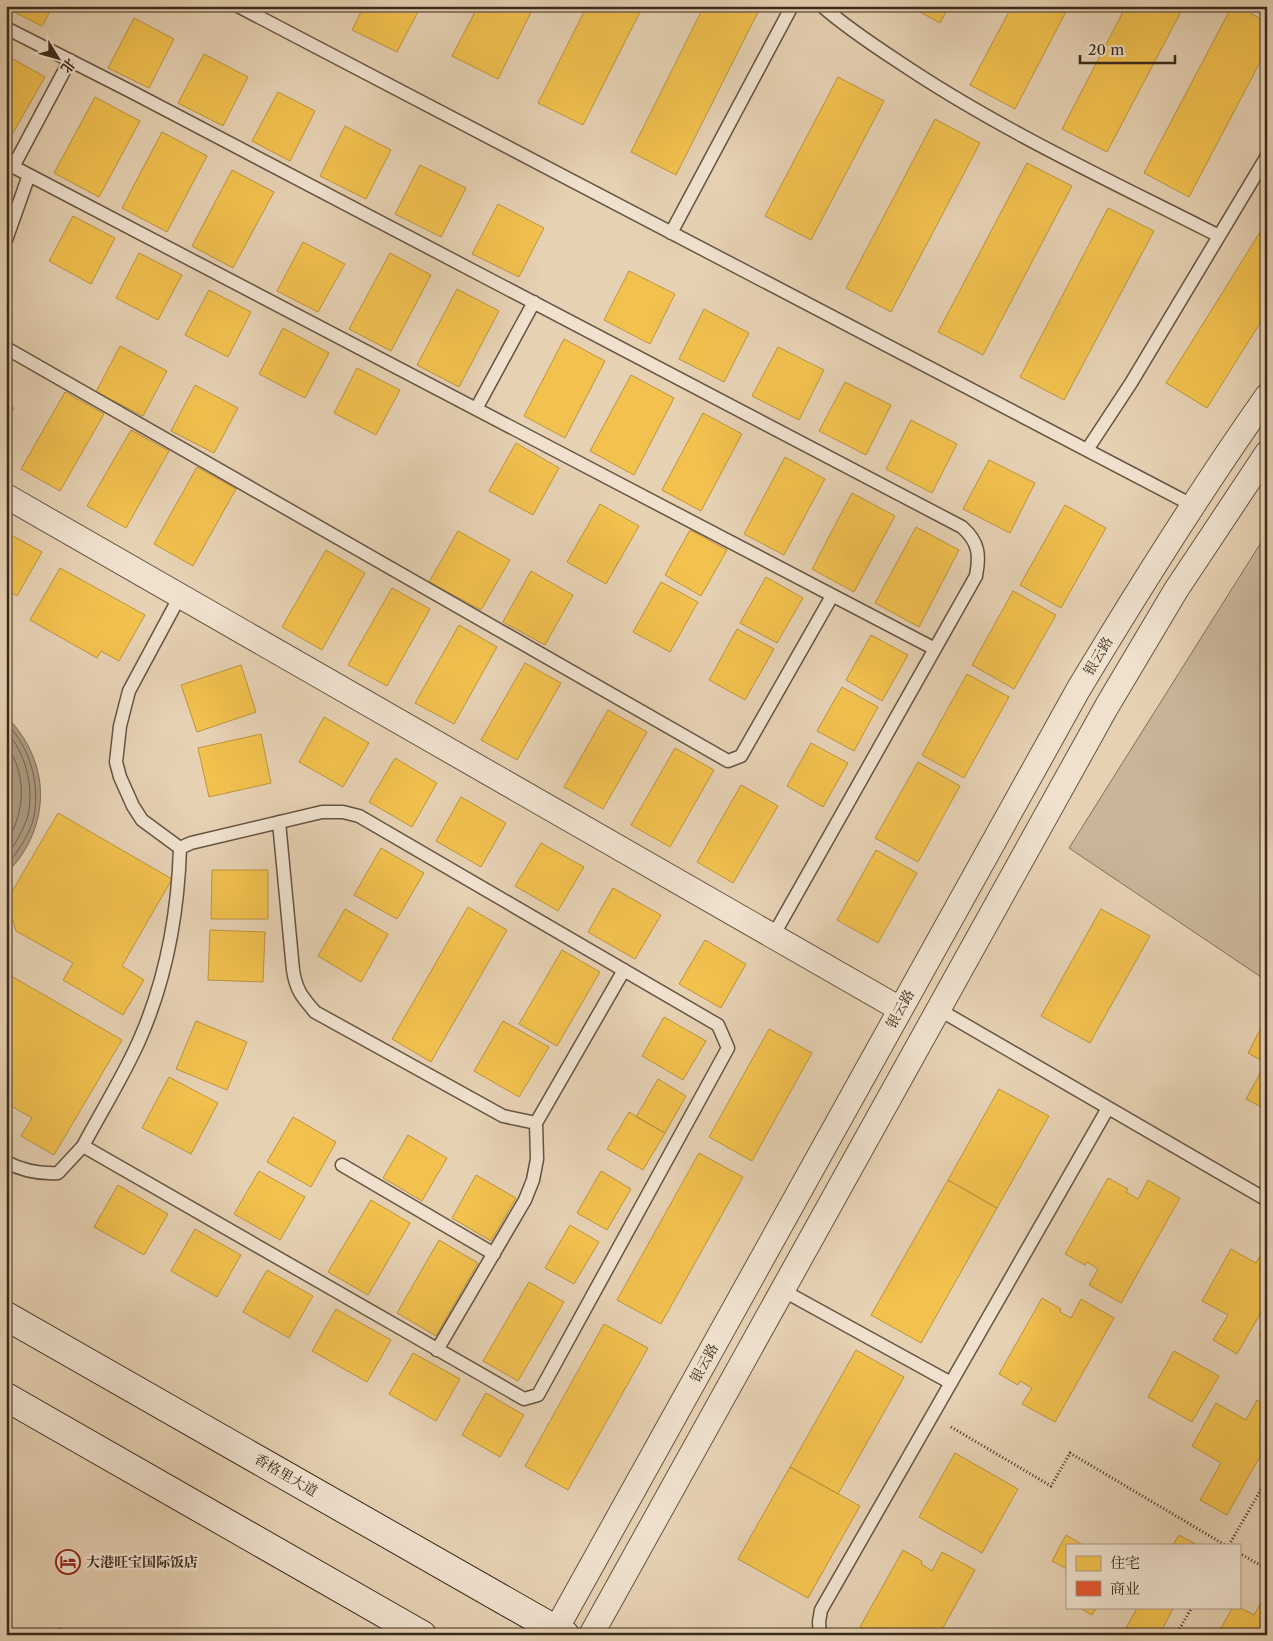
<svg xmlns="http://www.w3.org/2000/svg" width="1273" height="1641" viewBox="0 0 1273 1641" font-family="'Libre Caslon Text','Noto Serif SC',serif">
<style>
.green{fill:#c9b599;stroke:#82705a}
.water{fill:#ac997f;stroke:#7e6d57}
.homes{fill:#f2c14e;stroke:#bb943f}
.shops{fill:#e4572e;stroke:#b14a28}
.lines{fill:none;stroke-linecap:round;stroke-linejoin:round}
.shore{stroke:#73624d;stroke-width:1}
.service-casing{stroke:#655441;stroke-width:15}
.minor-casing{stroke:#655441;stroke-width:26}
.secondary-casing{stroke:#3a2b1b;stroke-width:30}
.path{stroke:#3a2b1b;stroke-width:3;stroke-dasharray:1 2.5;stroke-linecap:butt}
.service{stroke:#efe1ce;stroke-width:12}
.minor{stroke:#efe1ce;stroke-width:24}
.secondary{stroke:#efe1ce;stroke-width:28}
.labels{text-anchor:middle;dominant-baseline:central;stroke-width:5;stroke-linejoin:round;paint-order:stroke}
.street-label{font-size:14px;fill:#3a2b1b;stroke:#efe1ce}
.poi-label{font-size:14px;font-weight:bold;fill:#3a2b1b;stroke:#efe1ce;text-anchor:start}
</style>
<rect width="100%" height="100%" fill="#e6d1b3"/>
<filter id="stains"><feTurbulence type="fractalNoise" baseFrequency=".004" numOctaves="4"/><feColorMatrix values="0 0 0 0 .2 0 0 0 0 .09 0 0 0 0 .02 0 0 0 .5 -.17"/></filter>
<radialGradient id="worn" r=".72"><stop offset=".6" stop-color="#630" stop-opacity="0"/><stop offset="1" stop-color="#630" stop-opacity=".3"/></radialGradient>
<path class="green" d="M 1267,533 L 1267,981 L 1069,848 Z"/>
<path class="water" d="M 6,716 C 44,754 52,807 23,853 C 19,860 12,867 6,874 Z"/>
<path class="homes" d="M 6,6 L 53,6 L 42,26 L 6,8 Z
M 364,6 L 421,6 L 397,52 L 352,30 Z
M 478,6 L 534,6 L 498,79 L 452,56 Z
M 587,6 L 643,6 L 583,125 L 538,103 Z
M 704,6 L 761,6 L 676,175 L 631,152 Z
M 909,6 L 949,6 L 940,23 Z
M 1012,6 L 1069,6 L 1015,109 L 970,85 Z
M 1126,6 L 1184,6 L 1107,152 L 1062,129 Z
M 1232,6 L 1237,6 L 1267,22 L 1267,49 L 1189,197 L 1144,173 Z
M 134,18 L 174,39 L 149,88 L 108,68 Z
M 204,54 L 248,77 L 223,126 L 178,103 Z
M 6,55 L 45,77 L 6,145 Z
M 838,77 L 884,101 L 811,240 L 765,216 Z
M 278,92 L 315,111 L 290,161 L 252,141 Z
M 95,97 L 140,121 L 99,197 L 54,173 Z
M 935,119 L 980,143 L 891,312 L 846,288 Z
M 345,126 L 391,150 L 366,199 L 320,176 Z
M 162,132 L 207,156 L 167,232 L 122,208 Z
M 1027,163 L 1072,186 L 983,355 L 938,332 Z
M 420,165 L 466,188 L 441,237 L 395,214 Z
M 232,170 L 274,192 L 233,268 L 192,246 Z
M 498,204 L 544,228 L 519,277 L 472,254 Z
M 1108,208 L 1154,231 L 1064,400 L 1020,377 Z
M 73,216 L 115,238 L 91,284 L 49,261 Z
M 1267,221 L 1267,312 L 1207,408 L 1166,383 Z
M 303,242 L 345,264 L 318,312 L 277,291 Z
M 139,253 L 182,275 L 158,320 L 116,298 Z
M 390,253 L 431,275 L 391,351 L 349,329 Z
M 629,271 L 675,294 L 650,344 L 604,320 Z
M 457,289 L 499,311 L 459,387 L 417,365 Z
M 209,290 L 251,312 L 228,357 L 185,335 Z
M 704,309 L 749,333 L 724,382 L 679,359 Z
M 283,328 L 329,353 L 305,398 L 259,374 Z
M 564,339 L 605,361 L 565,438 L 524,416 Z
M 120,346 L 167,371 L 143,416 L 96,392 Z
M 778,347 L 824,370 L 799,420 L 752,396 Z
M 357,368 L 400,390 L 376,435 L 334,413 Z
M 631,375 L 674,398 L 634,475 L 590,451 Z
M 845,382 L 891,405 L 866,455 L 819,431 Z
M 195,385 L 238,408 L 214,453 L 171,431 Z
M 65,392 L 104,414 L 60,491 L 21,469 Z
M 6,404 L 14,408 L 6,423 Z
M 703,413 L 742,434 L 701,511 L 662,490 Z
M 911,420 L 957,444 L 932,493 L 886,469 Z
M 131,430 L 169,451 L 126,528 L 87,506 Z
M 516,443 L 559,468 L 533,515 L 489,491 Z
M 785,457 L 825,479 L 784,555 L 744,534 Z
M 989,460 L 1035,483 L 1010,533 L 963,509 Z
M 197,467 L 236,489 L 193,566 L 154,544 Z
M 852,493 L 895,516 L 854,592 L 812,569 Z
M 600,504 L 639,526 L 606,584 L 567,562 Z
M 1065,505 L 1106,528 L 1061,608 L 1020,585 Z
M 916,527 L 959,550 L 919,627 L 875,603 Z
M 690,530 L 727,550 L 701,596 L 665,575 Z
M 458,531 L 510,560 L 481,610 L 429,582 Z
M 6,532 L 42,552 L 17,596 L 6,590 Z
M 326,550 L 365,573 L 322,650 L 282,627 Z
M 60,568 L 145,615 L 119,661 L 101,651 L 97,658 L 30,620 Z
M 531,571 L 573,595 L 545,645 L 503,622 Z
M 766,577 L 803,598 L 777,643 L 740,623 Z
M 661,582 L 698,602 L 670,652 L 633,632 Z
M 392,588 L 430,609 L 387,686 L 348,665 Z
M 1013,591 L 1056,615 L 1014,689 L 972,665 Z
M 459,625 L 497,647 L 454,724 L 415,703 Z
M 737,629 L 774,649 L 745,700 L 709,680 Z
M 871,635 L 908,655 L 882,701 L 846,680 Z
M 525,663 L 561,683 L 517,760 L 481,740 Z
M 241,665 L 256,712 L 197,732 L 181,685 Z
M 967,674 L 1009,697 L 964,778 L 922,755 Z
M 842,687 L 878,707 L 854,751 L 817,731 Z
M 608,710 L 647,732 L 603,809 L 564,787 Z
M 324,717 L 369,743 L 343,787 L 299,762 Z
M 261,734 L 271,783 L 209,797 L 198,748 Z
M 811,743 L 848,763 L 823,807 L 787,786 Z
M 675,748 L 714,770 L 670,847 L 631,825 Z
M 395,758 L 437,783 L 412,827 L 369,802 Z
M 918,762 L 960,786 L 918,862 L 875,838 Z
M 741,785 L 778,806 L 733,883 L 697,862 Z
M 461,797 L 506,823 L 481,867 L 436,841 Z
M 58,813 L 172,879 L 122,966 L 144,980 L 123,1015 L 63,980 L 73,963 L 16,931 L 7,900 Z
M 541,843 L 584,867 L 558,911 L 515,886 Z
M 381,848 L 424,873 L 397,919 L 354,895 Z
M 876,850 L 917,873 L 878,943 L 837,920 Z
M 212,870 L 268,870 L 268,919 L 211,919 Z
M 613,888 L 661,915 L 635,959 L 588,932 Z
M 468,907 L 507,930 L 431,1062 L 392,1039 Z
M 345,909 L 388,934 L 361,982 L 318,956 Z
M 1101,909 L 1150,936 L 1090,1043 L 1041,1016 Z
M 210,930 L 265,932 L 263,982 L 208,980 Z
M 705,940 L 746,964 L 721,1008 L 679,984 Z
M 562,950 L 600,972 L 557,1046 L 519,1024 Z
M 6,973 L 122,1040 L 54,1155 L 21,1136 L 32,1118 L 6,1103 Z
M 664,1017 L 706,1041 L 683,1080 L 642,1056 Z
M 196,1021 L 247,1042 L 227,1090 L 176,1069 Z
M 503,1021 L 549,1047 L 519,1097 L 474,1071 Z
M 1262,1026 L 1267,1029 L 1267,1110 L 1246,1099 L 1266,1063 L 1248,1053 Z
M 769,1029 L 812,1053 L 752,1161 L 709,1137 Z
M 169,1077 L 218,1103 L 191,1154 L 142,1128 Z
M 658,1079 L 686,1096 L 665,1133 L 636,1117 Z
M 999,1089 L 1049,1116 L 997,1208 L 948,1180 Z
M 629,1112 L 665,1133 L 643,1170 L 607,1149 Z
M 293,1117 L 336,1142 L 311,1187 L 267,1162 Z
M 408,1135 L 447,1158 L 422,1201 L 383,1178 Z
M 699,1153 L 743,1177 L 661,1324 L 617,1300 Z
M 259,1171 L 305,1197 L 280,1240 L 234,1214 Z
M 601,1171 L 631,1189 L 607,1230 L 577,1213 Z
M 476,1175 L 516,1198 L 491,1241 L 452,1218 Z
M 1108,1178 L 1128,1189 L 1126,1192 L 1138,1199 L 1148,1180 L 1180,1198 L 1121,1303 L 1089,1285 L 1098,1269 L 1087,1262 L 1085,1265 L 1065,1254 Z
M 948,1180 L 997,1208 L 921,1343 L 871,1315 Z
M 118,1185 L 168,1214 L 144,1255 L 94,1227 Z
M 371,1200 L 410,1223 L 368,1295 L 328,1272 Z
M 570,1225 L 599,1242 L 574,1284 L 545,1268 Z
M 195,1229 L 241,1255 L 217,1297 L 171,1271 Z
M 439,1240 L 478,1263 L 436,1336 L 397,1313 Z
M 1267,1244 L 1267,1302 L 1237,1354 L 1213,1340 L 1228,1315 L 1202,1301 L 1231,1249 L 1256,1263 Z
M 267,1270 L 313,1296 L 289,1338 L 243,1312 Z
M 529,1282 L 564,1302 L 518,1381 L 483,1361 Z
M 1042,1298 L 1061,1309 L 1060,1312 L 1071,1318 L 1081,1299 L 1114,1318 L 1055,1422 L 1022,1404 L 1032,1388 L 1020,1381 L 1018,1385 L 999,1374 Z
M 336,1309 L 391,1340 L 367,1382 L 312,1351 Z
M 1267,1322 L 1267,1340 L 1259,1336 Z
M 604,1324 L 648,1348 L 568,1490 L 525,1466 Z
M 856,1350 L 904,1377 L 838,1494 L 790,1467 Z
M 1174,1351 L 1219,1376 L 1192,1422 L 1148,1397 Z
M 413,1353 L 460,1379 L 436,1421 L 389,1394 Z
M 486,1393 L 524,1415 L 500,1457 L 462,1435 Z
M 1257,1400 L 1267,1406 L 1267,1444 L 1227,1515 L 1200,1500 L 1221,1463 L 1192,1446 L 1216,1403 L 1246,1420 Z
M 955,1453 L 1018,1489 L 982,1553 L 919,1517 Z
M 790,1467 L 860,1506 L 808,1598 L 738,1559 Z
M 1066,1535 L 1083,1545 L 1067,1545 L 1067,1569 L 1052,1561 Z
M 1179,1535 L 1197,1545 L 1173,1545 Z
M 903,1550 L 922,1561 L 921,1564 L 932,1571 L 942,1552 L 975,1570 L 939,1635 L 874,1635 L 860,1627 Z
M 1267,1593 L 1267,1635 L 1217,1635 L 1233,1607 L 1239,1607 L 1254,1615 Z
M 1078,1607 L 1097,1607 L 1092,1615 Z
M 1136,1607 L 1174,1607 L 1159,1635 L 1122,1635 L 1137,1608 Z"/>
<path class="shops" d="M 61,1628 L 64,1635 L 36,1635 Z"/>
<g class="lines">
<path class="shore" d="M 6,723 C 30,747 40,783 34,816 C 31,833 17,853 6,866
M 6,732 C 26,751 34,789 28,815 C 24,829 15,845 6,856
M 6,744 C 28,776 25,812 6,844"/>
<defs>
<path id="service" d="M 238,6 L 1192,505
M 822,6 C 846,27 873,45 899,62 C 1000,130 1111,181 1219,236
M 6,28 L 132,92 L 962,527 C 979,542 980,555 976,576 L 773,936
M 6,163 L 935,649
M 13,167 L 70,60
M 671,233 L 792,6
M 6,240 L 29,175
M 6,348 L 728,761 L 741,756 L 832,596
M 476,409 L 534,302
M 1087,450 L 1131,383 L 1267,156
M 279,822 L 293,970 C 296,990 302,997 315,1012 L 503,1116 L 536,1123
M 180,848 L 142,820 L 133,806 L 120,777 L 116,762 L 120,726 L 129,691 L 180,596
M 938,1009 L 1267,1200
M 83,1146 C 101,1112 123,1077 139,1041 C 166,980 178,914 180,848
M 6,1162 C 23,1171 39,1174 58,1173 L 83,1146 L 524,1399 L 538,1395 L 728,1048 L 718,1025 L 359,816 L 343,812 L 322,812 L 191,843 L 180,848
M 342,1165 L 494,1254
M 782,1290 L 951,1383
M 437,1350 L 525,1200 L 533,1180 L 537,1159 L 536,1123 L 624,970
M 820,1635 L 819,1622 L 821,1610 L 1108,1108"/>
<path id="minor" d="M 6,496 L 900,1009
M 553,1635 L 1078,690 C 1138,590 1200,491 1267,396
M 591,1635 L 1107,706 L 1176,590 L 1267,453"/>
<path id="secondary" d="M 6,1316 L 565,1635
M 6,1397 L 422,1635"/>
</defs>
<use href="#service" class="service-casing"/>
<use href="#minor" class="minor-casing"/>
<use href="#secondary" class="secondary-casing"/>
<path class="path" d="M 951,1427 L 1051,1486 L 1070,1453 L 1225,1545
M 1229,1545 L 1267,1479
M 1239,1553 L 1267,1569
M 1176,1635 L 1192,1607"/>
<use href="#service" class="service"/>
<use href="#minor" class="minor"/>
<use href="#secondary" class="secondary"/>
</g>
<defs>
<symbol id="hotel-ring" viewBox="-11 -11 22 22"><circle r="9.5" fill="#efe1ce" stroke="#8f2418" stroke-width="1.5"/><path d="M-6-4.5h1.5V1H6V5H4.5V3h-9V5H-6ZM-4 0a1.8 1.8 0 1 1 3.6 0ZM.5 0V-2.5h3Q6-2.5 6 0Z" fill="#8f2418"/></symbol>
</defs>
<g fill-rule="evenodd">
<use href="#hotel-ring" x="54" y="1548" width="28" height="28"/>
</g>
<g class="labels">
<g class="street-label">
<text transform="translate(1098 656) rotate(-59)">银云路</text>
<text transform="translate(900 1009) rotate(-61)">银云路</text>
<text transform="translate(704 1363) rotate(-61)">银云路</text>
<text transform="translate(286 1475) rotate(30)">香格里大道</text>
</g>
<g class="poi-label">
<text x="86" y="1562">大港旺宝国际饭店</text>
</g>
</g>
<rect width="1273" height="1641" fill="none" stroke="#e6d1b3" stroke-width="25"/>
<rect x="8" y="8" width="1258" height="1626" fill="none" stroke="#3a2b1b" stroke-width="2.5"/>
<rect x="12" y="12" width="1248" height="1616" fill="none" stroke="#3a2b1b"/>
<rect x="1066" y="1544" width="175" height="65" fill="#efe1ce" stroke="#a79886"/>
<rect x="1076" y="1556" width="25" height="15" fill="#f2c14e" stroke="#a79886"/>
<text x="1110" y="1568" font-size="15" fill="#3a2b1b">住宅</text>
<rect x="1076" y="1581" width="25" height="15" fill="#e4572e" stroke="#a79886"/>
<text x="1110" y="1594" font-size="15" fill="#3a2b1b">商业</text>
<g transform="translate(58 58) rotate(127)" stroke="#efe1ce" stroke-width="4" paint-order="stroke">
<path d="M0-4L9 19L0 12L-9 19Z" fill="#3a2b1b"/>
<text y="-8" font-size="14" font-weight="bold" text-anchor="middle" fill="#3a2b1b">北</text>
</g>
<path d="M1080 55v8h95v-8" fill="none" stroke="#3a2b1b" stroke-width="2.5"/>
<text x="1088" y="55" font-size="15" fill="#3a2b1b" stroke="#efe1ce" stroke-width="4" paint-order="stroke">20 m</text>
<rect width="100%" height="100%" filter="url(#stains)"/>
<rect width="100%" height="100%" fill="url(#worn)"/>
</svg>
